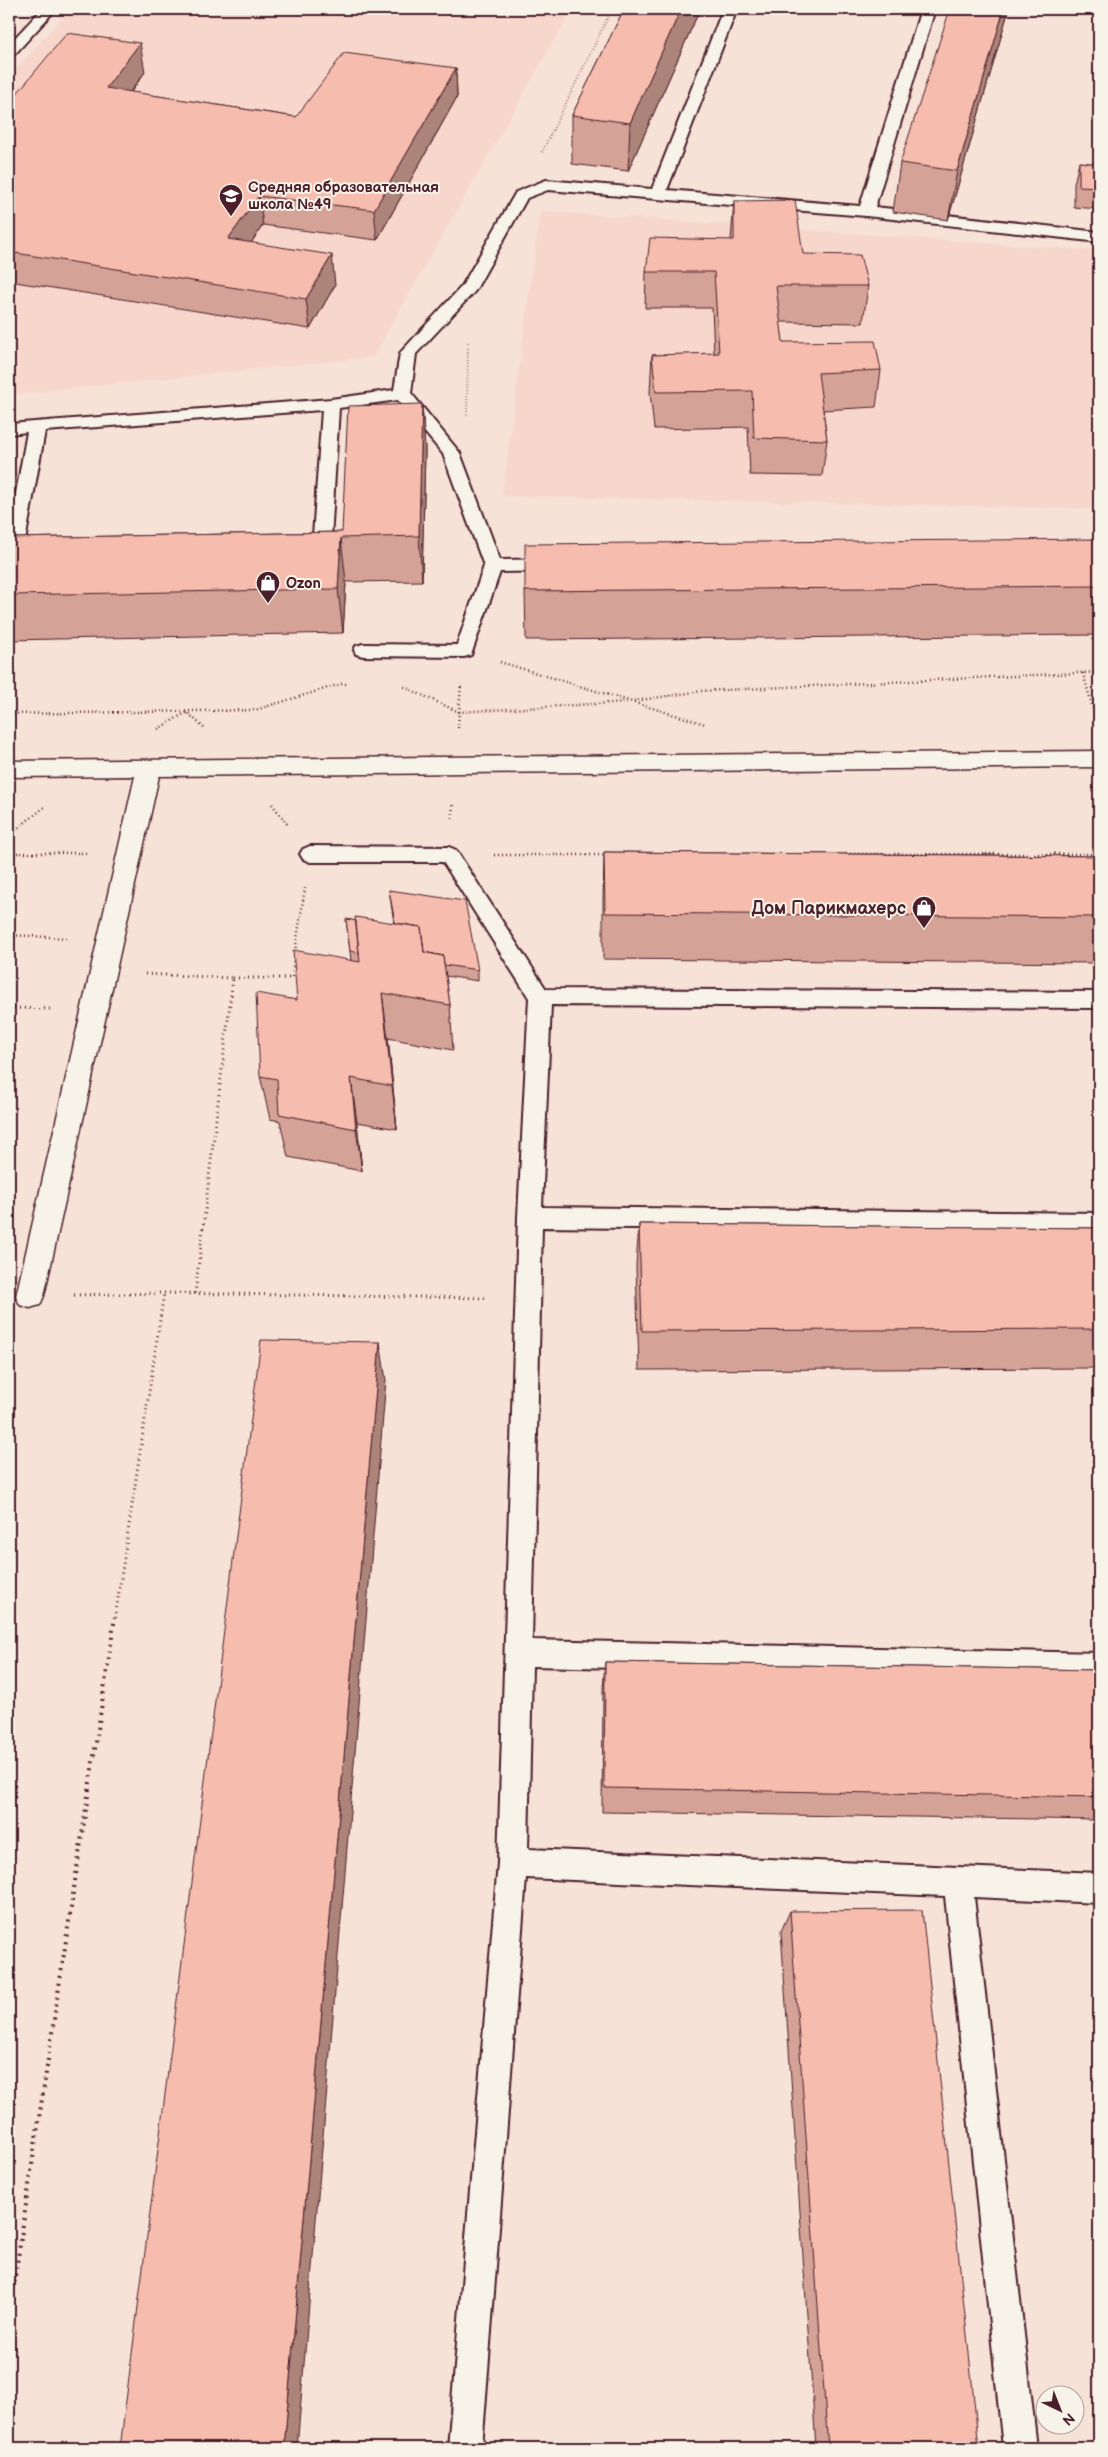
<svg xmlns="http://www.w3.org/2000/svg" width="1108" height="2457" viewBox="0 0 1108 2457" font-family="'Balsamiq Sans',sans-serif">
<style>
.built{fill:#f7d7cb}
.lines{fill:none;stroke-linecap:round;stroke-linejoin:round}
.lane-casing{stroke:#4a1f2b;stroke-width:4}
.street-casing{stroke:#4a1f2b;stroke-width:3}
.path-far3{stroke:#4a1f2b;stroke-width:2;stroke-dasharray:0.5 2.5;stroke-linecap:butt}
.path-far2{stroke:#4a1f2b;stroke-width:2.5;stroke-dasharray:1 3;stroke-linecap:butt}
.path-far1{stroke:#4a1f2b;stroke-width:3;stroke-dasharray:1 4;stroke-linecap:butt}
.path{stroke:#4a1f2b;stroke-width:4;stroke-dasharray:2 5;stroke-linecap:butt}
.lane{fill:#f7f3e8;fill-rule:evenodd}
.street{fill:#f7f3e8;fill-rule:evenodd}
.wall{fill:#d4a296;stroke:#4a1f2b}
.shaded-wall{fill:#ac847a;stroke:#4a1f2b}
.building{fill:#f6bcae;stroke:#4a1f2b}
.labels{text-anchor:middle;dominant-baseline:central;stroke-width:4;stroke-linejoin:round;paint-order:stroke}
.far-poi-label{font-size:15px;font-weight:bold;fill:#4a1f2b;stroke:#f7f3e8;text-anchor:start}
.poi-label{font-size:18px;font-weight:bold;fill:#4a1f2b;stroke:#f7f3e8;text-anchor:end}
</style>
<rect width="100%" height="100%" fill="#f7e2d7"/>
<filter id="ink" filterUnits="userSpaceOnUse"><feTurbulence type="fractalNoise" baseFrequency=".02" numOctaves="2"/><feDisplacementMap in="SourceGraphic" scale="10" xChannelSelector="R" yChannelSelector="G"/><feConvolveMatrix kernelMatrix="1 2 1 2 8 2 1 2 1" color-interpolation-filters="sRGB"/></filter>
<g filter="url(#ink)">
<path class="built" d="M 70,9 L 572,9 L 373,357 L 9,395 L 9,77 Z
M 540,211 L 1099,251 L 1099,509 L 502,496 Z"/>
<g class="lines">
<defs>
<path id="lane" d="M 42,9 L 56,9 L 14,55 L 9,56 L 9,44 Z
M 723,9 L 737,9 L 667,190 L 860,206 L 921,9 L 935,9 L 875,207 L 1099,232 L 1099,242 L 866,216 L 548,190 L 527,198 L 475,291 L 416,354 L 411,393 L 460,453 L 500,560 L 558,559 L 564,561 L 567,565 L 564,569 L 558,571 L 500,572 L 471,655 L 464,657 L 363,656 L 356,654 L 354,650 L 356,646 L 363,644 L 457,645 L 484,566 L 443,454 L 398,400 L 339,408 L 330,556 L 327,560 L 307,560 L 304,556 L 307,552 L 312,550 L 322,410 L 45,431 L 22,558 L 28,563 L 25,567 L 9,568 L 9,532 L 27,432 L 9,434 L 9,424 L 331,399 L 394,390 L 400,353 L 462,286 L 516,192 L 546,180 L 652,189 Z
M 310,846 L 449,847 L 456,850 L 546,989 L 1099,992 L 1099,1008 L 551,1005 L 542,1207 L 1099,1213 L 1099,1233 L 542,1227 L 532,1640 L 1099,1653 L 1099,1679 L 532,1666 L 528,1849 L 1099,1873 L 1099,1903 L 974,1897 L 1037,2448 L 1003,2448 L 945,1896 L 526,1878 L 482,2448 L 448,2448 L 498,1863 L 518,1217 L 529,998 L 443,862 L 310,862 L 303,859 L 300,854 L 303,849 Z"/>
<path id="street" d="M 1099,751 L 1099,767 L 159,776 L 44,1296 L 40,1305 L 30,1308 L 20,1305 L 16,1296 L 135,776 L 9,777 L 9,761 Z"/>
</defs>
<use href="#lane" class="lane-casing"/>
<use href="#street" class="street-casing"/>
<path class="path-far3" d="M 542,152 L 612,9
M 467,415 L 468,341"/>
<path class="path-far2" d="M 500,662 L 705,724
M 1083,673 L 1097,723
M 404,687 L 459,712 L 627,702
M 634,701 L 702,691 L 1099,672
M 9,714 L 255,710 L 341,684 L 348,684
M 458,728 L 461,684
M 158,729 L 187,712 L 205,729
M 272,804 L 288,825
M 452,818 L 453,802
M 9,835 L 46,806
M 9,853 L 88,853
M 846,854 L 1099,854
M 494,855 L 607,855
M 9,935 L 68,938
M 295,952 L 305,888"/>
<path class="path-far1" d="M 295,954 L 296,950
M 145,974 L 233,978 L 195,1294
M 233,978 L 292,978 L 294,960
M 9,1008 L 53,1009
M 74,1295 L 164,1293 L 486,1298
M 115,1618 L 164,1293"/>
<path class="path" d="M 9,2317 L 115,1617"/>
<use href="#lane" class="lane"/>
<use href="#street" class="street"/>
</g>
<path class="wall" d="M 624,9 L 700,9 L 628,171 L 572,164 L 572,115 Z
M 1009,9 L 948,220 L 893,212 L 900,163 Z
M 456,68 L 457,97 L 377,240 L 263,225 L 251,243 L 335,285 L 310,329 L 9,281 L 9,103 L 145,72 L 131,92 L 296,117 Z
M 1079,162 L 1099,164 L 1099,209 L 1074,207 L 1074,184 Z
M 734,201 L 803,254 L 868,286 L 863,323 L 780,322 L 783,342 L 881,370 L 876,407 L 823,410 L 827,440 L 822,476 L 750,475 L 748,427 L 654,429 L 650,392 L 652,355 L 714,354 L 712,308 L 645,308 L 646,272 L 731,240 Z
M 422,404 L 425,449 L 422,581 L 346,582 L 343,633 L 9,640 L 9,538 L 342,532 Z
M 1099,539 L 1099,635 L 526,640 L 525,591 Z
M 604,852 L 1099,856 L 1099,963 L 603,959 L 603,899 Z
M 389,890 L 478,970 L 478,981 L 446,976 L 450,1005 L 453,1050 L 388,1038 L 397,1129 L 357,1122 L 362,1171 L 288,1157 L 280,1121 L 270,1119 L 260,1076 L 297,1000 L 351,960 L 346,919 L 356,921 L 394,923 Z
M 639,1224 L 1099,1228 L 1099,1368 L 639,1370 L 636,1265 Z
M 605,1662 L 1099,1670 L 1099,1820 L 602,1812 L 603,1689 Z
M 790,1911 L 979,2448 L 816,2448 L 781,1931 Z"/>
<path class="shaded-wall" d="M 9,9 L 16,9 L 9,17 Z
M 681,9 L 700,9 L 628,171 L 630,123 Z
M 1004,9 L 1009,9 L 948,220 L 957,171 Z
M 140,43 L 145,72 L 111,117 L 106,88 Z
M 456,68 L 457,97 L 377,240 L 374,210 Z
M 259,196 L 263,225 L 233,270 L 228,239 Z
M 332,255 L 335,285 L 310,329 L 306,299 Z
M 422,404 L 425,449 L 422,581 L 419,536 Z
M 341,538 L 346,582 L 343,633 L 338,589 Z
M 382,993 L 388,1038 L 397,1129 L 392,1086 Z
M 351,1078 L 357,1122 L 362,1171 L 356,1129 Z
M 380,1342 L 386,1380 L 297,2448 L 284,2448 Z"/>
<path class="building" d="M 624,9 L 681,9 L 630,123 L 572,115 Z
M 950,9 L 1004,9 L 957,171 L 900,163 Z
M 67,33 L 140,43 L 106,88 L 296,117 L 344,53 L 456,68 L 374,210 L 259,196 L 228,239 L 332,255 L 306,299 L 9,252 L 9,103 Z
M 1079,162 L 1099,164 L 1099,187 L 1079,186 Z
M 795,200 L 803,254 L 860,255 L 868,286 L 776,286 L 783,342 L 875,341 L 881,370 L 818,373 L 827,440 L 754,438 L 752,391 L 656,392 L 652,355 L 719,353 L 714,272 L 646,272 L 650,238 L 734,240 L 734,201 Z
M 422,404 L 419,536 L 341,538 L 338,589 L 9,595 L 9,538 L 342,532 L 348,406 Z
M 1099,539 L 1099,586 L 525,591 L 525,544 Z
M 604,852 L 1099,856 L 1099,917 L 605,913 Z
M 389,890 L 465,901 L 478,970 L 444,965 L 443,956 L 424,952 L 421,927 L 395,923 Z
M 355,917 L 421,927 L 424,952 L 443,956 L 450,1005 L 382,993 L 392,1086 L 351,1078 L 356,1129 L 279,1114 L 277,1079 L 260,1076 L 256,993 L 297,1000 L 293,950 L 360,962 Z
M 346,919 L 356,921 L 359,953 L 350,951 Z
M 639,1224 L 1099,1228 L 1099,1329 L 642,1331 Z
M 261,1340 L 380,1342 L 284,2448 L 120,2448 Z
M 605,1662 L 1099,1670 L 1099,1797 L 604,1788 Z
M 922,1910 L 979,2448 L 828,2448 L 790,1911 Z"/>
</g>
<defs>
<symbol id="school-pin" viewBox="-11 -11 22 30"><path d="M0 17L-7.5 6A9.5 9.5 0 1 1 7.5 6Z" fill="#4a1f2b" stroke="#f7f3e8"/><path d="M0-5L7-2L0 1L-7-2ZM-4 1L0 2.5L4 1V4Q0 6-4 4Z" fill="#fff"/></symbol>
<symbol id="shop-pin" viewBox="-11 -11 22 30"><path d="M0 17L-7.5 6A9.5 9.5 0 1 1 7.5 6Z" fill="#4a1f2b" stroke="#f7f3e8"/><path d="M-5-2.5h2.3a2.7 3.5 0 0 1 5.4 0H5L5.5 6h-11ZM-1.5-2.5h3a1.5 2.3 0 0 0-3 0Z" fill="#fff"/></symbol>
</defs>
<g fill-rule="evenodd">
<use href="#school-pin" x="217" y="182" width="28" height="38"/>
<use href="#shop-pin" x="254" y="569" width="28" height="38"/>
<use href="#shop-pin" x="910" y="894" width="28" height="38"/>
</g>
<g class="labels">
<g class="far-poi-label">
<text x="248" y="187">Средняя образовательная<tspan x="248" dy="17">школа №49</tspan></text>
<text x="286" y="583">Ozon</text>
</g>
<g class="poi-label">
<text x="906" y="908">Дом Парикмахерс</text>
</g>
</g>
<rect width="1108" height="2457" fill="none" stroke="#f7f3e8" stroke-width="30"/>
<rect x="15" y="15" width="1078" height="2427" fill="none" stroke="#4a1f2b" stroke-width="2" filter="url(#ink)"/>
<g transform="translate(1060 2410) rotate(137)"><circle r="24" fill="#f7f3e8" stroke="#b29e9c"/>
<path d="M0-4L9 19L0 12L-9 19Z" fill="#4a1f2b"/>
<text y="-8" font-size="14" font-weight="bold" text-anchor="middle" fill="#4a1f2b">N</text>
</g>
</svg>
